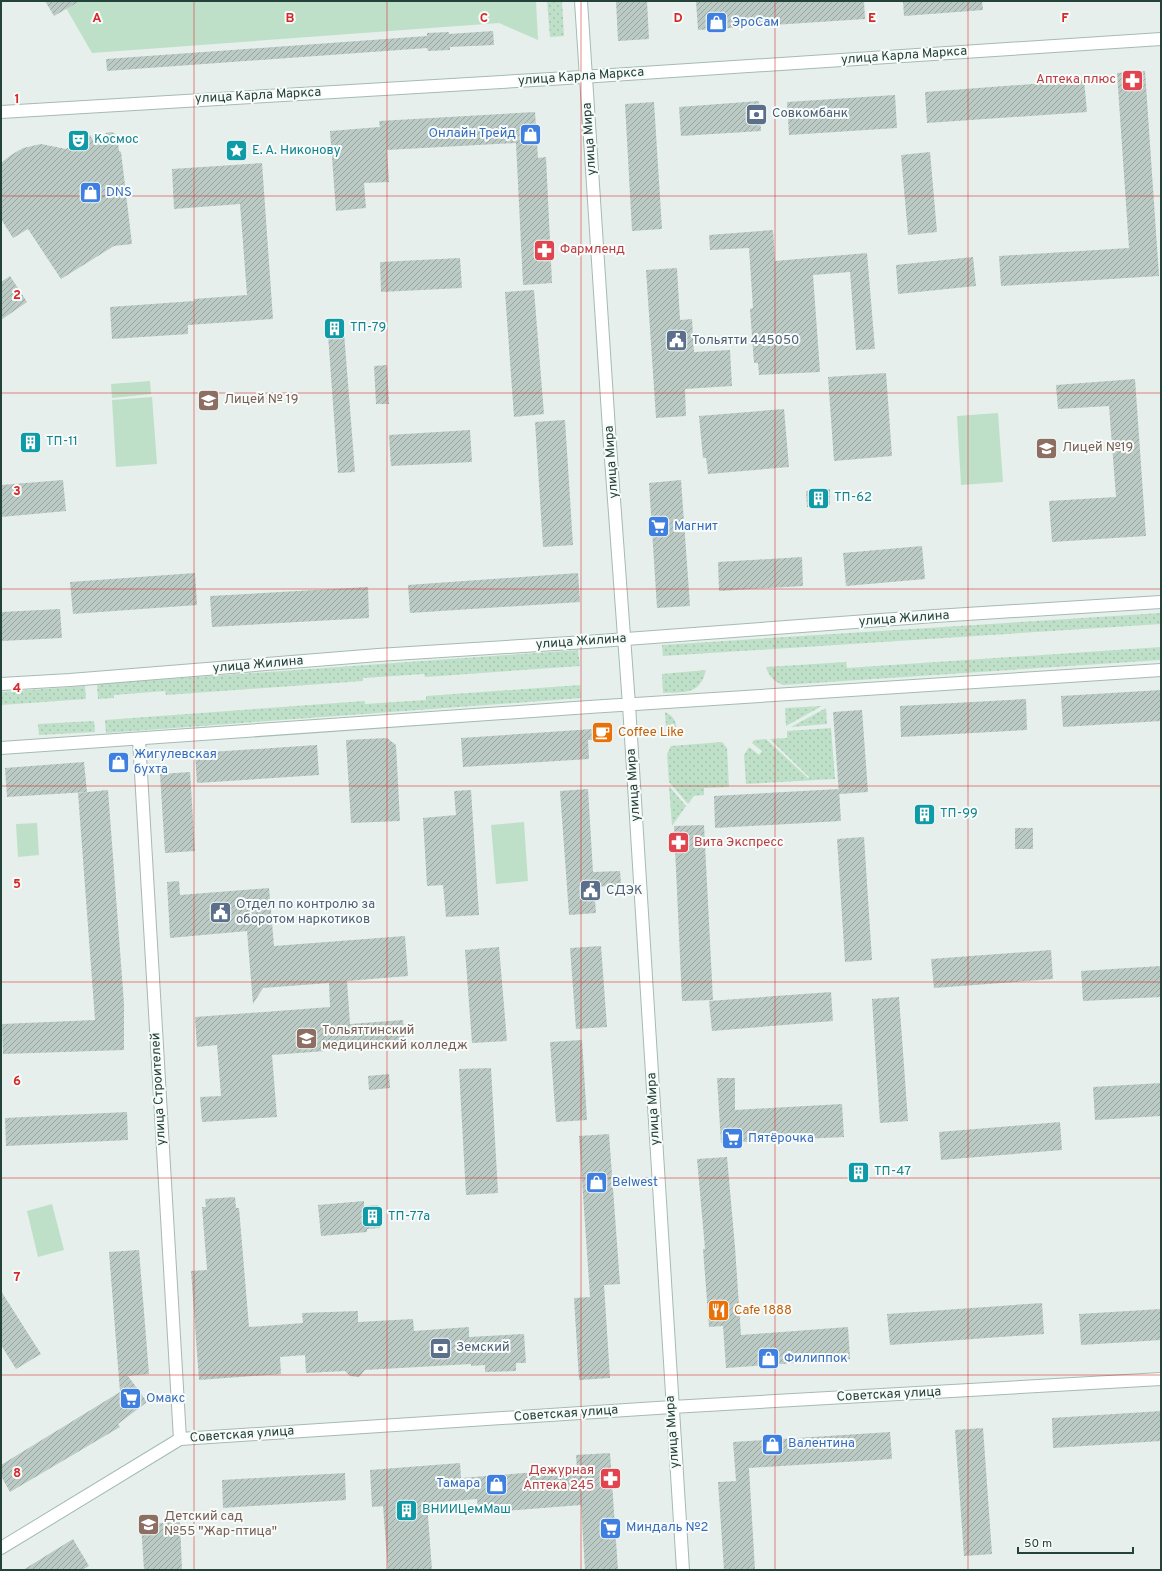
<svg xmlns="http://www.w3.org/2000/svg" width="1162" height="1571" viewBox="0 0 1162 1571" font-family="Overpass,sans-serif">
<style>
.grass{fill:url(#grass-dots)}
.park{fill:#bfe0c8}
.building{fill:url(#building-hatch)}
.lines{fill:none;stroke-linecap:round;stroke-linejoin:round}
.street-casing{stroke:#a8b8b2;stroke-width:14}
.secondary-casing{stroke:#a4bbb3;stroke-width:14}
.street{stroke:#fff;stroke-width:12}
.secondary{stroke:#fff;stroke-width:12}
.grid{fill:none;stroke:#d62828;stroke-width:1;stroke-opacity:0.55}
.labels{text-anchor:middle;dominant-baseline:central;stroke-width:4;stroke-linejoin:round;paint-order:stroke}
.shop-label{font-size:13px;fill:#366cbe;stroke:#f7fbf9;text-anchor:start}
.street-label{font-size:13px;fill:#24423a;stroke:#f7fbf9}
.health-label{font-size:13px;fill:#be3a42;stroke:#f7fbf9;text-anchor:end}
.service-label{font-size:13px;fill:#4e5e75;stroke:#f7fbf9;text-anchor:start}
.culture-label{font-size:13px;fill:#0d838f;stroke:#f7fbf9;text-anchor:start}
.education-label{font-size:13px;fill:#785e54;stroke:#f7fbf9;text-anchor:start}
.food-label{font-size:13px;fill:#c56008;stroke:#f7fbf9;text-anchor:start}
.grid-label{font-size:13px;text-anchor:middle;font-weight:bold;fill:#d62828;stroke:#f7fbf9;stroke-width:4;stroke-linejoin:round;paint-order:stroke}
</style>
<defs>
<pattern id="grass-dots" width="8" height="8" patternUnits="userSpaceOnUse"><rect width="8" height="8" fill="#bfe0c8"/><path d="M2 2h.1M6 6h.1" fill="none" stroke="#a4c1ad" stroke-width="1.8" stroke-linecap="round"/></pattern>
<pattern id="building-hatch" width="6" height="6" patternUnits="userSpaceOnUse"><rect width="6" height="6" fill="#bbcac4"/><path d="M-1 1l2-2M0 6l6-6M5 7l2-2" fill="none" stroke="#98a6a0"/></pattern>
</defs>
<rect width="100%" height="100%" fill="#e6efeb"/>
<path class="grass" d="M 547,1 L 562,1 L 564,36 L 550,37 Z
M 1161,613 L 1161,624 L 663,656 L 662,645 Z
M 1161,647 L 1161,660 L 783,685 C 774,681 769,677 766,667 L 846,662 L 847,668 Z
M 578,650 L 580,666 L 425,677 L 424,674 L 363,678 L 363,681 L 166,695 L 165,691 L 114,695 L 114,698 L 98,699 L 97,684 Z
M 706,670 C 700,695 685,692 663,693 L 662,674 Z
M 580,685 L 581,698 L 106,733 L 105,720 L 365,701 L 365,704 L 426,700 L 426,696 Z
M 85,686 L 86,699 L 1,705 L 1,692 Z
M 822,706 L 786,726 L 785,708 Z
M 826,708 L 827,724 L 791,727 Z
M 665,712 C 675,716 677,724 677,734 L 674,734 L 666,727 Z
M 94,721 L 95,732 L 39,735 L 38,724 Z
M 831,728 L 835,779 L 746,784 L 744,755 L 749,747 L 759,755 L 762,751 L 752,743 L 754,740 L 766,739 L 808,778 L 810,778 L 770,739 L 787,738 L 787,731 Z
M 722,742 L 727,748 L 729,787 L 704,788 L 704,795 L 694,796 L 688,804 L 669,782 L 667,754 L 671,746 Z
M 669,786 L 686,806 L 672,826 Z"/>
<path class="park" d="M 62,1 L 536,1 L 538,40 L 499,23 L 92,53 Z
M 150,381 L 151,394 L 112,398 L 111,384 Z
M 152,397 L 157,464 L 116,467 L 112,400 Z
M 998,413 L 1003,482 L 961,485 L 957,416 Z
M 524,822 L 528,881 L 496,884 L 491,825 Z
M 37,823 L 39,855 L 18,857 L 16,824 Z
M 52,1204 L 64,1250 L 38,1257 L 27,1211 Z"/>
<path class="building" d="M 45,1 L 80,1 L 54,16 Z
M 616,1 L 647,1 L 649,39 L 618,41 Z
M 696,1 L 864,1 L 865,19 L 698,30 Z
M 903,1 L 982,1 L 983,10 L 904,16 Z
M 493,31 L 494,45 L 450,47 L 450,50 L 428,51 L 427,48 L 107,71 L 106,59 L 427,36 L 427,33 L 449,32 L 449,34 Z
M 1145,71 L 1159,276 L 1001,286 L 999,256 L 1129,248 L 1117,73 Z
M 1084,80 L 1087,112 L 927,123 L 925,92 Z
M 895,95 L 897,128 L 789,135 L 787,102 Z
M 759,101 L 761,131 L 681,136 L 679,107 Z
M 654,102 L 662,229 L 632,231 L 625,104 Z
M 535,112 L 538,158 L 546,157 L 552,283 L 523,285 L 516,143 L 387,150 L 389,182 L 364,183 L 366,208 L 336,211 L 330,131 L 380,127 L 379,121 Z
M 112,132 L 117,135 L 119,151 L 121,152 L 132,244 L 114,246 L 61,279 L 28,229 L 13,238 L 1,219 L 1,163 L 11,155 L 23,148 L 41,144 L 66,149 L 90,135 L 96,145 L 106,133 Z
M 930,152 L 937,232 L 908,235 L 901,155 Z
M 262,163 L 273,319 L 188,325 L 188,334 L 112,339 L 110,307 L 194,301 L 194,299 L 247,295 L 240,204 L 174,209 L 172,169 Z
M 773,230 L 775,261 L 867,253 L 875,349 L 856,350 L 850,272 L 813,275 L 820,372 L 759,375 L 758,363 L 754,363 L 750,309 L 753,308 L 749,248 L 710,250 L 709,235 Z
M 973,257 L 976,286 L 898,294 L 896,265 Z
M 460,258 L 462,288 L 381,292 L 380,262 Z
M 677,268 L 680,320 L 692,319 L 694,352 L 730,350 L 732,386 L 685,389 L 686,416 L 656,418 L 646,270 Z
M 10,276 L 27,302 L 1,320 L 1,282 Z
M 534,290 L 544,414 L 514,417 L 505,292 Z
M 343,320 L 355,472 L 338,473 L 327,321 Z
M 387,365 L 389,404 L 376,404 L 374,366 Z
M 886,373 L 892,456 L 834,461 L 828,377 Z
M 1135,379 L 1146,536 L 1052,542 L 1049,501 L 1116,497 L 1109,406 L 1058,409 L 1056,385 Z
M 784,409 L 789,467 L 708,474 L 706,458 L 703,458 L 699,416 Z
M 565,420 L 573,545 L 543,547 L 535,422 Z
M 470,430 L 472,462 L 391,466 L 389,435 Z
M 39,435 L 40,447 L 23,448 L 23,436 Z
M 63,480 L 66,511 L 1,517 L 1,485 Z
M 681,480 L 690,606 L 657,608 L 649,483 Z
M 830,489 L 830,505 L 807,507 L 806,491 Z
M 922,546 L 925,579 L 846,586 L 843,553 Z
M 802,557 L 803,586 L 719,591 L 718,562 Z
M 195,573 L 197,605 L 73,614 L 70,582 Z
M 578,573 L 580,602 L 410,613 L 408,585 Z
M 368,587 L 369,618 L 212,627 L 210,596 Z
M 60,609 L 62,638 L 1,641 L 1,612 Z
M 1161,690 L 1161,721 L 1063,727 L 1061,696 Z
M 1026,699 L 1027,730 L 901,737 L 900,706 Z
M 862,710 L 868,792 L 839,794 L 833,712 Z
M 608,728 L 609,740 L 588,740 L 589,759 L 463,767 L 461,738 Z
M 387,738 L 396,745 L 400,821 L 351,823 L 346,740 Z
M 317,745 L 319,775 L 197,783 L 195,753 Z
M 123,752 L 124,772 L 112,772 L 111,753 Z
M 84,762 L 87,792 L 7,797 L 5,768 Z
M 190,772 L 195,851 L 165,853 L 160,774 Z
M 588,789 L 593,872 L 620,871 L 621,885 L 594,887 L 596,913 L 569,915 L 560,791 Z
M 839,789 L 841,821 L 715,828 L 714,796 Z
M 108,790 L 124,1004 L 124,1050 L 3,1054 L 2,1024 L 95,1020 L 78,793 Z
M 471,790 L 479,915 L 446,917 L 443,885 L 427,886 L 423,818 L 456,815 L 454,791 Z
M 704,825 L 713,1000 L 682,1001 L 674,826 Z
M 1015,828 L 1033,828 L 1033,849 L 1015,849 Z
M 864,837 L 872,960 L 845,962 L 837,839 Z
M 179,881 L 180,895 L 269,888 L 274,946 L 405,936 L 408,976 L 347,981 L 350,1024 L 403,1020 L 405,1043 L 352,1047 L 352,1049 L 272,1055 L 277,1117 L 202,1122 L 200,1097 L 221,1096 L 217,1045 L 197,1047 L 195,1017 L 330,1007 L 329,983 L 263,988 L 253,1004 L 247,931 L 170,938 L 167,882 Z
M 601,946 L 607,1027 L 576,1029 L 570,948 Z
M 499,947 L 507,1041 L 472,1043 L 465,950 Z
M 1051,950 L 1053,979 L 934,988 L 931,959 Z
M 1161,966 L 1161,997 L 1083,1001 L 1081,971 Z
M 831,992 L 833,1021 L 712,1031 L 709,1001 Z
M 899,997 L 908,1121 L 880,1123 L 872,999 Z
M 582,1040 L 587,1120 L 556,1122 L 550,1042 Z
M 491,1068 L 498,1193 L 466,1195 L 459,1069 Z
M 389,1074 L 390,1088 L 369,1090 L 368,1076 Z
M 717,1078 L 735,1078 L 735,1110 L 842,1104 L 844,1137 L 721,1143 Z
M 1161,1083 L 1161,1116 L 1095,1120 L 1093,1087 Z
M 127,1112 L 128,1140 L 6,1146 L 5,1118 Z
M 1060,1122 L 1062,1150 L 941,1160 L 939,1132 Z
M 609,1134 L 620,1284 L 604,1285 L 610,1378 L 579,1380 L 574,1298 L 590,1297 L 579,1136 Z
M 727,1157 L 735,1247 L 741,1335 L 848,1327 L 850,1359 L 726,1368 L 723,1326 L 709,1327 L 703,1249 L 705,1249 L 697,1159 Z
M 235,1197 L 236,1208 L 239,1208 L 249,1327 L 303,1323 L 302,1313 L 358,1311 L 358,1322 L 413,1319 L 414,1331 L 469,1327 L 469,1337 L 524,1334 L 526,1363 L 516,1363 L 516,1371 L 485,1372 L 485,1365 L 471,1366 L 471,1364 L 365,1370 L 359,1377 L 350,1376 L 345,1371 L 306,1373 L 305,1355 L 280,1357 L 281,1374 L 199,1380 L 191,1271 L 207,1270 L 202,1207 L 206,1207 L 205,1199 Z
M 364,1201 L 364,1206 L 378,1205 L 380,1228 L 367,1229 L 367,1232 L 321,1236 L 318,1205 Z
M 139,1250 L 149,1374 L 128,1376 L 147,1402 L 118,1424 L 120,1427 L 10,1492 L 1,1476 L 1,1465 L 120,1392 L 109,1252 Z
M 1,1291 L 41,1354 L 16,1369 L 1,1345 Z
M 1042,1303 L 1044,1334 L 890,1345 L 887,1314 Z
M 1161,1309 L 1161,1340 L 1081,1345 L 1079,1314 Z
M 1161,1411 L 1161,1441 L 1053,1448 L 1052,1418 Z
M 983,1428 L 992,1554 L 964,1556 L 955,1430 Z
M 890,1432 L 892,1459 L 749,1468 L 755,1570 L 724,1570 L 718,1482 L 736,1481 L 733,1442 Z
M 610,1453 L 618,1570 L 585,1570 L 581,1505 L 478,1513 L 477,1499 L 427,1503 L 432,1570 L 388,1570 L 383,1506 L 372,1507 L 370,1470 L 460,1463 L 461,1478 L 577,1469 L 576,1455 Z
M 345,1473 L 346,1500 L 223,1508 L 222,1480 Z
M 180,1522 L 182,1570 L 144,1570 L 141,1524 Z
M 73,1539 L 89,1566 L 82,1570 L 23,1570 Z"/>
<g class="lines">
<defs>
<path id="street" d="M 139,739 L 180,1439"/>
<path id="secondary" d="M 581,1 L 610,445 L 629,705 L 683,1570
M 1,112 L 551,79 L 1161,39
M 1,684 L 70,680 L 378,655 L 586,642 L 935,616 L 1161,602
M 1,748 L 589,707 L 1161,670
M 1,1548 L 180,1439 L 672,1407 L 1161,1379"/>
</defs>
<use href="#street" class="street-casing"/>
<use href="#secondary" class="secondary-casing"/>
<use href="#street" class="street"/>
<use href="#secondary" class="secondary"/>
</g>
<path class="grid" d="M 194,1 L 194,1570M 387,1 L 387,1570M 581,1 L 581,1570M 775,1 L 775,1570M 968,1 L 968,1570M 1,196 L 1161,196M 1,393 L 1161,393M 1,589 L 1161,589M 1,786 L 1161,786M 1,982 L 1161,982M 1,1178 L 1161,1178M 1,1375 L 1161,1375"/>
<defs>
<symbol id="shop-square" viewBox="-11 -11 22 22"><rect x="-9" y="-9" width="18" height="18" rx="4" fill="#3f7fe0" stroke="#f7fbf9"/><path d="M-5-2.5h2.3a2.7 3.5 0 0 1 5.4 0H5L5.5 6h-11ZM-1.5-2.5h3a1.5 2.3 0 0 0-3 0Z" fill="#fff"/></symbol>
<symbol id="pharmacy-square" viewBox="-11 -11 22 22"><rect x="-9" y="-9" width="18" height="18" rx="4" fill="#e0444e" stroke="#f7fbf9"/><path d="M-2-6h4v4h4v4h-4v4h-4v-4h-4v-4h4Z" fill="#fff"/></symbol>
<symbol id="bank-square" viewBox="-11 -11 22 22"><rect x="-9" y="-9" width="18" height="18" rx="4" fill="#5c6f8a" stroke="#f7fbf9"/><path d="M-6-4H6V4H-6ZM0-2.3a2.3 2.3 0 1 0 0 4.6a2.3 2.3 0 1 0 0-4.6Z" fill="#fff"/></symbol>
<symbol id="theatre-square" viewBox="-11 -11 22 22"><rect x="-9" y="-9" width="18" height="18" rx="4" fill="#0f9aa8" stroke="#f7fbf9"/><path d="M-5-5.5Q0-4 5-5.5V0Q5 5 0 6Q-5 5-5 0ZM-3.3-2.5H-1v1.5H-3.3ZM1-2.5H3.3v1.5H1ZM-2.8 1Q0 5.5 2.8 1Z" fill="#fff"/></symbol>
<symbol id="sight-square" viewBox="-11 -11 22 22"><rect x="-9" y="-9" width="18" height="18" rx="4" fill="#0f9aa8" stroke="#f7fbf9"/><path d="M0-6L1.8-2.2L6-1.7L2.9 1.2L3.7 5.4L0 3.3L-3.7 5.4L-2.9 1.2L-6-1.7L-1.8-2.2Z" fill="#fff"/></symbol>
<symbol id="building-square" viewBox="-11 -11 22 22"><rect x="-9" y="-9" width="18" height="18" rx="4" fill="#0f9aa8" stroke="#f7fbf9"/><path d="M-4-6H4V6H1V3H-1V6H-4ZM-2.5-4.3h1.7v1.8h-1.7ZM.8-4.3h1.7v1.8H.8ZM-2.5-1h1.7V.8h-1.7ZM.8-1h1.7V.8H.8Z" fill="#fff"/></symbol>
<symbol id="civic-square" viewBox="-11 -11 22 22"><rect x="-9" y="-9" width="18" height="18" rx="4" fill="#5c6f8a" stroke="#f7fbf9"/><path d="M-.6-6.5H3V-4.5H.6V-3L4-1V1h2V6H-6V1h2V-1L-.6-3ZM-1.2 2.5V6h2.4V2.5Z" fill="#fff"/></symbol>
<symbol id="school-square" viewBox="-11 -11 22 22"><rect x="-9" y="-9" width="18" height="18" rx="4" fill="#8d6e63" stroke="#f7fbf9"/><path d="M0-5L7-2L0 1L-7-2ZM-4 1L0 2.5L4 1V4Q0 6-4 4Z" fill="#fff"/></symbol>
<symbol id="supermarket-square" viewBox="-11 -11 22 22"><rect x="-9" y="-9" width="18" height="18" rx="4" fill="#3f7fe0" stroke="#f7fbf9"/><path d="M-6-5.5h2.5l.6 2H6L4.5 2H-2.5L-4.4-4H-6ZM-1.5 3.2a1.3 1.3 0 1 0 .1 0ZM3 3.2a1.3 1.3 0 1 0 .1 0Z" fill="#fff"/></symbol>
<symbol id="cafe-square" viewBox="-11 -11 22 22"><rect x="-9" y="-9" width="18" height="18" rx="4" fill="#e8710a" stroke="#f7fbf9"/><path d="M-5.5-4.5H6V0H3Q3 3.5 0 3.5H-2.5Q-5.5 3.5-5.5 0ZM3-3.2v2h1.7v-2ZM-6 4.5H4V6H-6Z" fill="#fff"/></symbol>
<symbol id="university-square" viewBox="-11 -11 22 22"><rect x="-9" y="-9" width="18" height="18" rx="4" fill="#8d6e63" stroke="#f7fbf9"/><path d="M0-5L7-2L0 1L-7-2ZM-4 1L0 2.5L4 1V4Q0 6-4 4Z" fill="#fff"/></symbol>
<symbol id="restaurant-square" viewBox="-11 -11 22 22"><rect x="-9" y="-9" width="18" height="18" rx="4" fill="#e8710a" stroke="#f7fbf9"/><path d="M-5-6h1v4h1v-4h1v4h1v-4h1v5L-1.5 .5V6h-2V.5L-5-1ZM5-6V6H3V1.5H1.5Q1.5-4 5-6Z" fill="#fff"/></symbol>
</defs>
<g fill-rule="evenodd">
<use href="#shop-square" x="704" y="10" width="25" height="25"/>
<use href="#pharmacy-square" x="1120" y="68" width="25" height="25"/>
<use href="#bank-square" x="744" y="102" width="25" height="25"/>
<use href="#shop-square" x="518" y="122" width="25" height="25"/>
<use href="#theatre-square" x="66" y="128" width="25" height="25"/>
<use href="#sight-square" x="224" y="138" width="25" height="25"/>
<use href="#shop-square" x="78" y="180" width="25" height="25"/>
<use href="#pharmacy-square" x="532" y="238" width="25" height="25"/>
<use href="#building-square" x="322" y="316" width="25" height="25"/>
<use href="#civic-square" x="664" y="328" width="25" height="25"/>
<use href="#school-square" x="196" y="388" width="25" height="25"/>
<use href="#building-square" x="18" y="430" width="25" height="25"/>
<use href="#school-square" x="1034" y="436" width="25" height="25"/>
<use href="#building-square" x="806" y="486" width="25" height="25"/>
<use href="#supermarket-square" x="646" y="514" width="25" height="25"/>
<use href="#cafe-square" x="590" y="720" width="25" height="25"/>
<use href="#shop-square" x="106" y="750" width="25" height="25"/>
<use href="#building-square" x="912" y="802" width="25" height="25"/>
<use href="#pharmacy-square" x="666" y="830" width="25" height="25"/>
<use href="#civic-square" x="578" y="878" width="25" height="25"/>
<use href="#civic-square" x="208" y="900" width="25" height="25"/>
<use href="#university-square" x="294" y="1026" width="25" height="25"/>
<use href="#supermarket-square" x="720" y="1126" width="25" height="25"/>
<use href="#building-square" x="846" y="1160" width="25" height="25"/>
<use href="#shop-square" x="584" y="1170" width="25" height="25"/>
<use href="#building-square" x="360" y="1204" width="25" height="25"/>
<use href="#restaurant-square" x="706" y="1298" width="25" height="25"/>
<use href="#bank-square" x="428" y="1336" width="25" height="25"/>
<use href="#shop-square" x="756" y="1346" width="25" height="25"/>
<use href="#supermarket-square" x="118" y="1386" width="25" height="25"/>
<use href="#shop-square" x="760" y="1432" width="25" height="25"/>
<use href="#pharmacy-square" x="598" y="1466" width="25" height="25"/>
<use href="#shop-square" x="484" y="1472" width="25" height="25"/>
<use href="#building-square" x="394" y="1498" width="25" height="25"/>
<use href="#school-square" x="136" y="1512" width="25" height="25"/>
<use href="#supermarket-square" x="598" y="1516" width="25" height="25"/>
</g>
<g class="labels">
<g class="shop-label">
<text x="732" y="23">ЭроСам</text>
<text x="516" y="134" text-anchor="end">Онлайн Трейд</text>
<text x="106" y="193">DNS</text>
<text x="674" y="527">Магнит</text>
<text x="134" y="755">Жигулевская<tspan x="134" dy="15">бухта</tspan></text>
<text x="748" y="1139">Пятёрочка</text>
<text x="612" y="1183">Belwest</text>
<text x="784" y="1359">Филиппок</text>
<text x="146" y="1399">Омакс</text>
<text x="788" y="1444">Валентина</text>
<text x="480" y="1484" text-anchor="end">Тамара</text>
<text x="626" y="1528">Миндаль №2</text>
</g>
<g class="street-label">
<text transform="translate(904 56) rotate(-4)">улица Карла Маркса</text>
<text transform="translate(581 77) rotate(-4)">улица Карла Маркса</text>
<text transform="translate(258 96) rotate(-3)">улица Карла Маркса</text>
<text transform="translate(590 139) rotate(-94)">улица Мира</text>
<text transform="translate(612 462) rotate(-94)">улица Мира</text>
<text transform="translate(904 619) rotate(-4)">улица Жилина</text>
<text transform="translate(581 642) rotate(-4)">улица Жилина</text>
<text transform="translate(258 665) rotate(-5)">улица Жилина</text>
<text transform="translate(634 785) rotate(-94)">улица Мира</text>
<text transform="translate(159 1089) rotate(-93)">улица Строителей</text>
<text transform="translate(654 1109) rotate(-93)">улица Мира</text>
<text transform="translate(889 1395) rotate(-3)">Советская улица</text>
<text transform="translate(566 1414) rotate(-4)">Советская улица</text>
<text transform="translate(673 1432) rotate(-94)">улица Мира</text>
<text transform="translate(242 1435) rotate(-4)">Советская улица</text>
</g>
<g class="health-label">
<text x="1116" y="80">Аптека плюс</text>
<text x="560" y="250" text-anchor="start">Фармленд</text>
<text x="694" y="843" text-anchor="start">Вита Экспресс</text>
<text x="594" y="1471">Дежурная<tspan x="594" dy="15">Аптека 245</tspan></text>
</g>
<g class="service-label">
<text x="772" y="114">Совкомбанк</text>
<text x="692" y="341">Тольятти 445050</text>
<text x="606" y="891">СДЭК</text>
<text x="236" y="905">Отдел по контролю за<tspan x="236" dy="15">оборотом наркотиков</tspan></text>
<text x="456" y="1348">Земский</text>
</g>
<g class="culture-label">
<text x="94" y="140">Космос</text>
<text x="252" y="151">Е. А. Никонову</text>
<text x="350" y="328">ТП-79</text>
<text x="46" y="442">ТП-11</text>
<text x="834" y="498">ТП-62</text>
<text x="940" y="814">ТП-99</text>
<text x="874" y="1172">ТП-47</text>
<text x="388" y="1217">ТП-77а</text>
<text x="422" y="1510">ВНИИЦемМаш</text>
</g>
<g class="education-label">
<text x="224" y="400">Лицей № 19</text>
<text x="1062" y="448">Лицей №19</text>
<text x="322" y="1031">Тольяттинский<tspan x="322" dy="15">медицинский колледж</tspan></text>
<text x="164" y="1517">Детский сад<tspan x="164" dy="15">№55 "Жар-птица"</tspan></text>
</g>
<g class="food-label">
<text x="618" y="733">Coffee Like</text>
<text x="734" y="1311">Cafe 1888</text>
</g>
</g>
<g class="grid-label">
<text x="97" y="22">A</text>
<text x="290" y="22">B</text>
<text x="484" y="22">C</text>
<text x="678" y="22">D</text>
<text x="872" y="22">E</text>
<text x="1065" y="22">F</text>
<text x="17" y="103">1</text>
<text x="17" y="299">2</text>
<text x="17" y="495">3</text>
<text x="17" y="692">4</text>
<text x="17" y="888">5</text>
<text x="17" y="1085">6</text>
<text x="17" y="1281">7</text>
<text x="17" y="1477">8</text>
</g>
<rect width="1162" height="1571" fill="none" stroke="#24423a" stroke-width="4"/>
<path d="M1018 1547v6h115v-6" fill="none" stroke="#24423a" stroke-width="2"/>
<text x="1024" y="1547" font-size="12" fill="#24423a" stroke="#f7fbf9" stroke-width="3" paint-order="stroke">50 m</text>
</svg>
